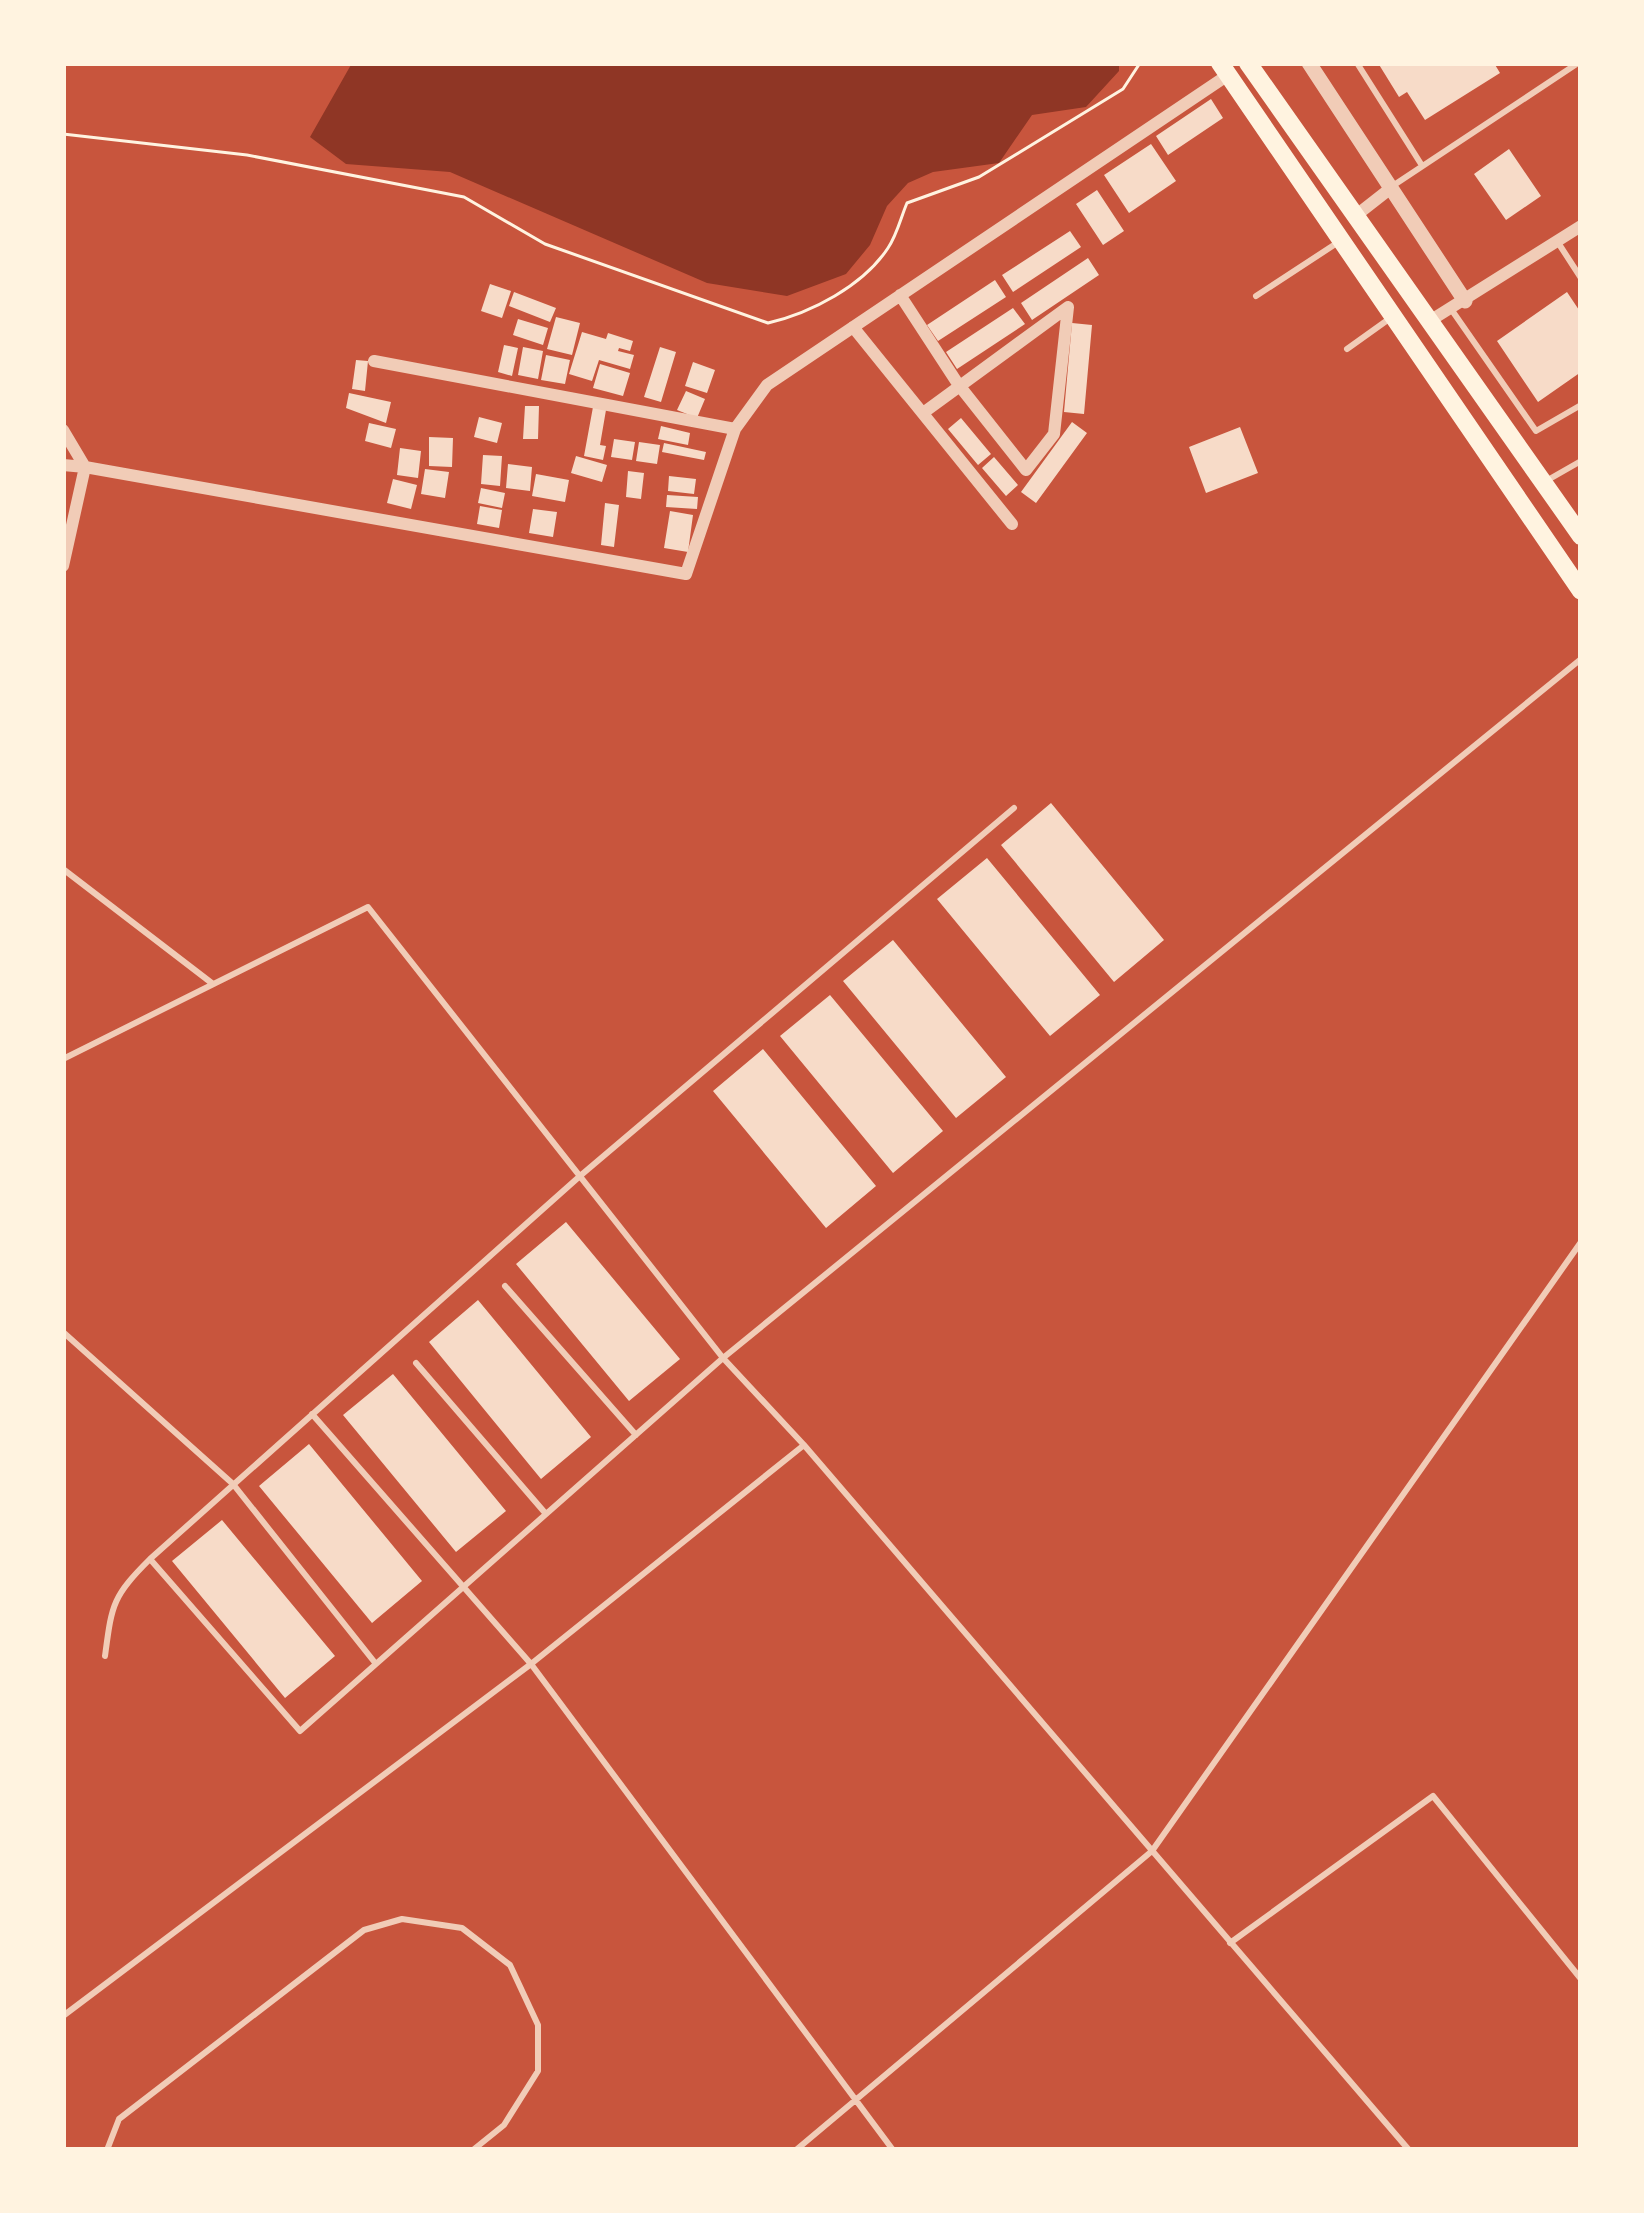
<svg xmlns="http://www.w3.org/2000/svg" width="1644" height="2213" viewBox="0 0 1644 2213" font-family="'Varela Round',sans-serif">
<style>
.water{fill:#8f3625}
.building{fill:#f7dbc8}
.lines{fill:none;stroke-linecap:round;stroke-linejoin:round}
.path{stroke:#fff3e0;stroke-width:3}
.service{stroke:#f1ccb7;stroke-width:6}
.minor{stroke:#f1ccb7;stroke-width:12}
.tertiary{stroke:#f1ccb7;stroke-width:15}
.primary{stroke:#fff3e0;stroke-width:18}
</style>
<rect width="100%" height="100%" fill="#c8553d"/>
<path class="water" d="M 352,63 L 1119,63 L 1119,71 L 1086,107 L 1032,115 L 999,163 L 933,172 L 908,183 L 887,206 L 870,245 L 846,274 L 787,296 L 707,283 L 450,172 L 346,164 L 310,137 Z"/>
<path class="building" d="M 1378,63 L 1494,63 L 1500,73 L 1425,120 L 1407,92 L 1399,97 Z
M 1211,99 L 1223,118 L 1168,155 L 1156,136 Z
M 1151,144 L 1176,181 L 1129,213 L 1104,175 Z
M 1509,149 L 1541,196 L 1506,220 L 1474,174 Z
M 1097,190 L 1124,231 L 1103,245 L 1076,204 Z
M 1070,231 L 1081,247 L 1013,292 L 1002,275 Z
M 1088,258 L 1099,275 L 1032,320 L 1021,303 Z
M 995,280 L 1006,297 L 938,341 L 927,325 Z
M 490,284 L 511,291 L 502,318 L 481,311 Z
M 514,292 L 556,308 L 550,322 L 509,306 Z
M 1567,292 L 1581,313 L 1581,372 L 1538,402 L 1497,341 Z
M 1013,308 L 1025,324 L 957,369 L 946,352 Z
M 556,317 L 580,323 L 572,355 L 547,349 Z
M 518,319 L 548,328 L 543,345 L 513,335 Z
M 1072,323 L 1092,325 L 1084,414 L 1064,412 Z
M 582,332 L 606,339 L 608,333 L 633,341 L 630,351 L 619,348 L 618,351 L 634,355 L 630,369 L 599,360 L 592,381 L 569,374 Z
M 504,345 L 518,348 L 512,376 L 498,372 Z
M 523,347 L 543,351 L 538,379 L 518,375 Z
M 660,347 L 676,352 L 661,402 L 644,397 Z
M 546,355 L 570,360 L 565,384 L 541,380 Z
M 356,360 L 368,361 L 365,391 L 352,389 Z
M 693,362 L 715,370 L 707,393 L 685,386 Z
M 600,364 L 630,373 L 623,396 L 593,388 Z
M 686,391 L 705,399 L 697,418 L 677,410 Z
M 349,393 L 391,402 L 386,423 L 346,408 Z
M 525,406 L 539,406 L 538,439 L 523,439 Z
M 593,407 L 606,410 L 600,445 L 606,446 L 603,460 L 584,456 Z
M 479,417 L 502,423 L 497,443 L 474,437 Z
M 961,418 L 991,454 L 978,465 L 948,429 Z
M 1072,422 L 1087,433 L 1036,503 L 1021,492 Z
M 369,423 L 396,429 L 391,448 L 365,441 Z
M 661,426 L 690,433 L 688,445 L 658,439 Z
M 1240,427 L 1258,473 L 1206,493 L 1189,447 Z
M 429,437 L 453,438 L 452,467 L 429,466 Z
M 614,439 L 635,442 L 632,460 L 611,457 Z
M 639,442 L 660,445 L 657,464 L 636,461 Z
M 664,443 L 706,452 L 704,460 L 662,452 Z
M 400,448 L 421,451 L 418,478 L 397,475 Z
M 483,455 L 502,456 L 500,486 L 481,484 Z
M 576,456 L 607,465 L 602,482 L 571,473 Z
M 994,457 L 1018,485 L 1006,496 L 982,468 Z
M 508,464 L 532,467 L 530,491 L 506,488 Z
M 425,469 L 449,472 L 445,498 L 421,494 Z
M 628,471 L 644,473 L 641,499 L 626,497 Z
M 536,474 L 569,480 L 565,502 L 532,496 Z
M 669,476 L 696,479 L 694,494 L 668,491 Z
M 393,479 L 417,485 L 411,509 L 387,503 Z
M 481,488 L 505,493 L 502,508 L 478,503 Z
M 667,495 L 698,497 L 697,509 L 666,507 Z
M 605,503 L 619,505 L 614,547 L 601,545 Z
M 480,506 L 502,510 L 499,528 L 477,524 Z
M 533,509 L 557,512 L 553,537 L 529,533 Z
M 670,511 L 693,515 L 688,552 L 664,548 Z
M 1051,803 L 1164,940 L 1114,982 L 1001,845 Z
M 987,858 L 1100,995 L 1050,1036 L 937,899 Z
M 893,940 L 1006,1077 L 956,1118 L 843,981 Z
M 830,995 L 943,1131 L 893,1173 L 780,1036 Z
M 763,1049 L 876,1186 L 826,1228 L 713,1091 Z
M 566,1222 L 680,1359 L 629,1401 L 516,1264 Z
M 478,1300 L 591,1437 L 541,1479 L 429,1342 Z
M 393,1374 L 506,1511 L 456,1552 L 343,1415 Z
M 309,1444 L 422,1581 L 372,1623 L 259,1486 Z
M 222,1520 L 335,1656 L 285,1698 L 172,1561 Z"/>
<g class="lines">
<path class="path" d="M 63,134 L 247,155 L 464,197 L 545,244 L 768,323 C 811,313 863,286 888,248 C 897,235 901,217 907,203 L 979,177 L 1123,89 L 1140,63"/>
<path class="service" d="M 1357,63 L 1421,164
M 1394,185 L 1578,63
M 1557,241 L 1581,278
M 1256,296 L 1337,243
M 1451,309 L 1536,431 L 1581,405
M 1347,349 L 1389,319
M 1546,481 L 1581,461
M 63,869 L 213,984
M 63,1059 L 368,907 L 723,1358 L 804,1445 L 1409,2150
M 505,1286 L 636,1435
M 63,1332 L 233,1484 L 376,1664
M 416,1363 L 546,1514
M 312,1414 L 531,1664 L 893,2150
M 150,1559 L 300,1731 L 723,1358 L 1581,659
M 105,1656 C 112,1604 112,1597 150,1559 L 580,1176 L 1014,808
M 1230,1943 L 1433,1796 L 1581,1979
M 63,2016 L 531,1664 L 804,1445
M 107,2150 L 119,2119 L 364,1930 L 402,1919 L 462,1928 L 510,1965 L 538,2025 L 538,2071 L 504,2125 L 473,2150
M 796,2150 L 1152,1851 L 1581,1242"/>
<path class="minor" d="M 1354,217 L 1391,188
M 900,295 L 958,384 L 1026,470 L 1054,434 L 1068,307 L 923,413
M 1428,322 L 1581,226
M 853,327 L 1012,524
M 374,361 L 735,429
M 63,430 L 85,467 L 686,574 L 735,429 L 767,385 L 1228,75
M 63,465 L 85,467 L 63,566"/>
<path class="tertiary" d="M 1309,63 L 1465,301"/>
<path class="primary" d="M 1220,63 L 1581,591
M 1248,63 L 1581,536"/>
</g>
<rect width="1644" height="2213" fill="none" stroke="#fff3e0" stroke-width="132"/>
</svg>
